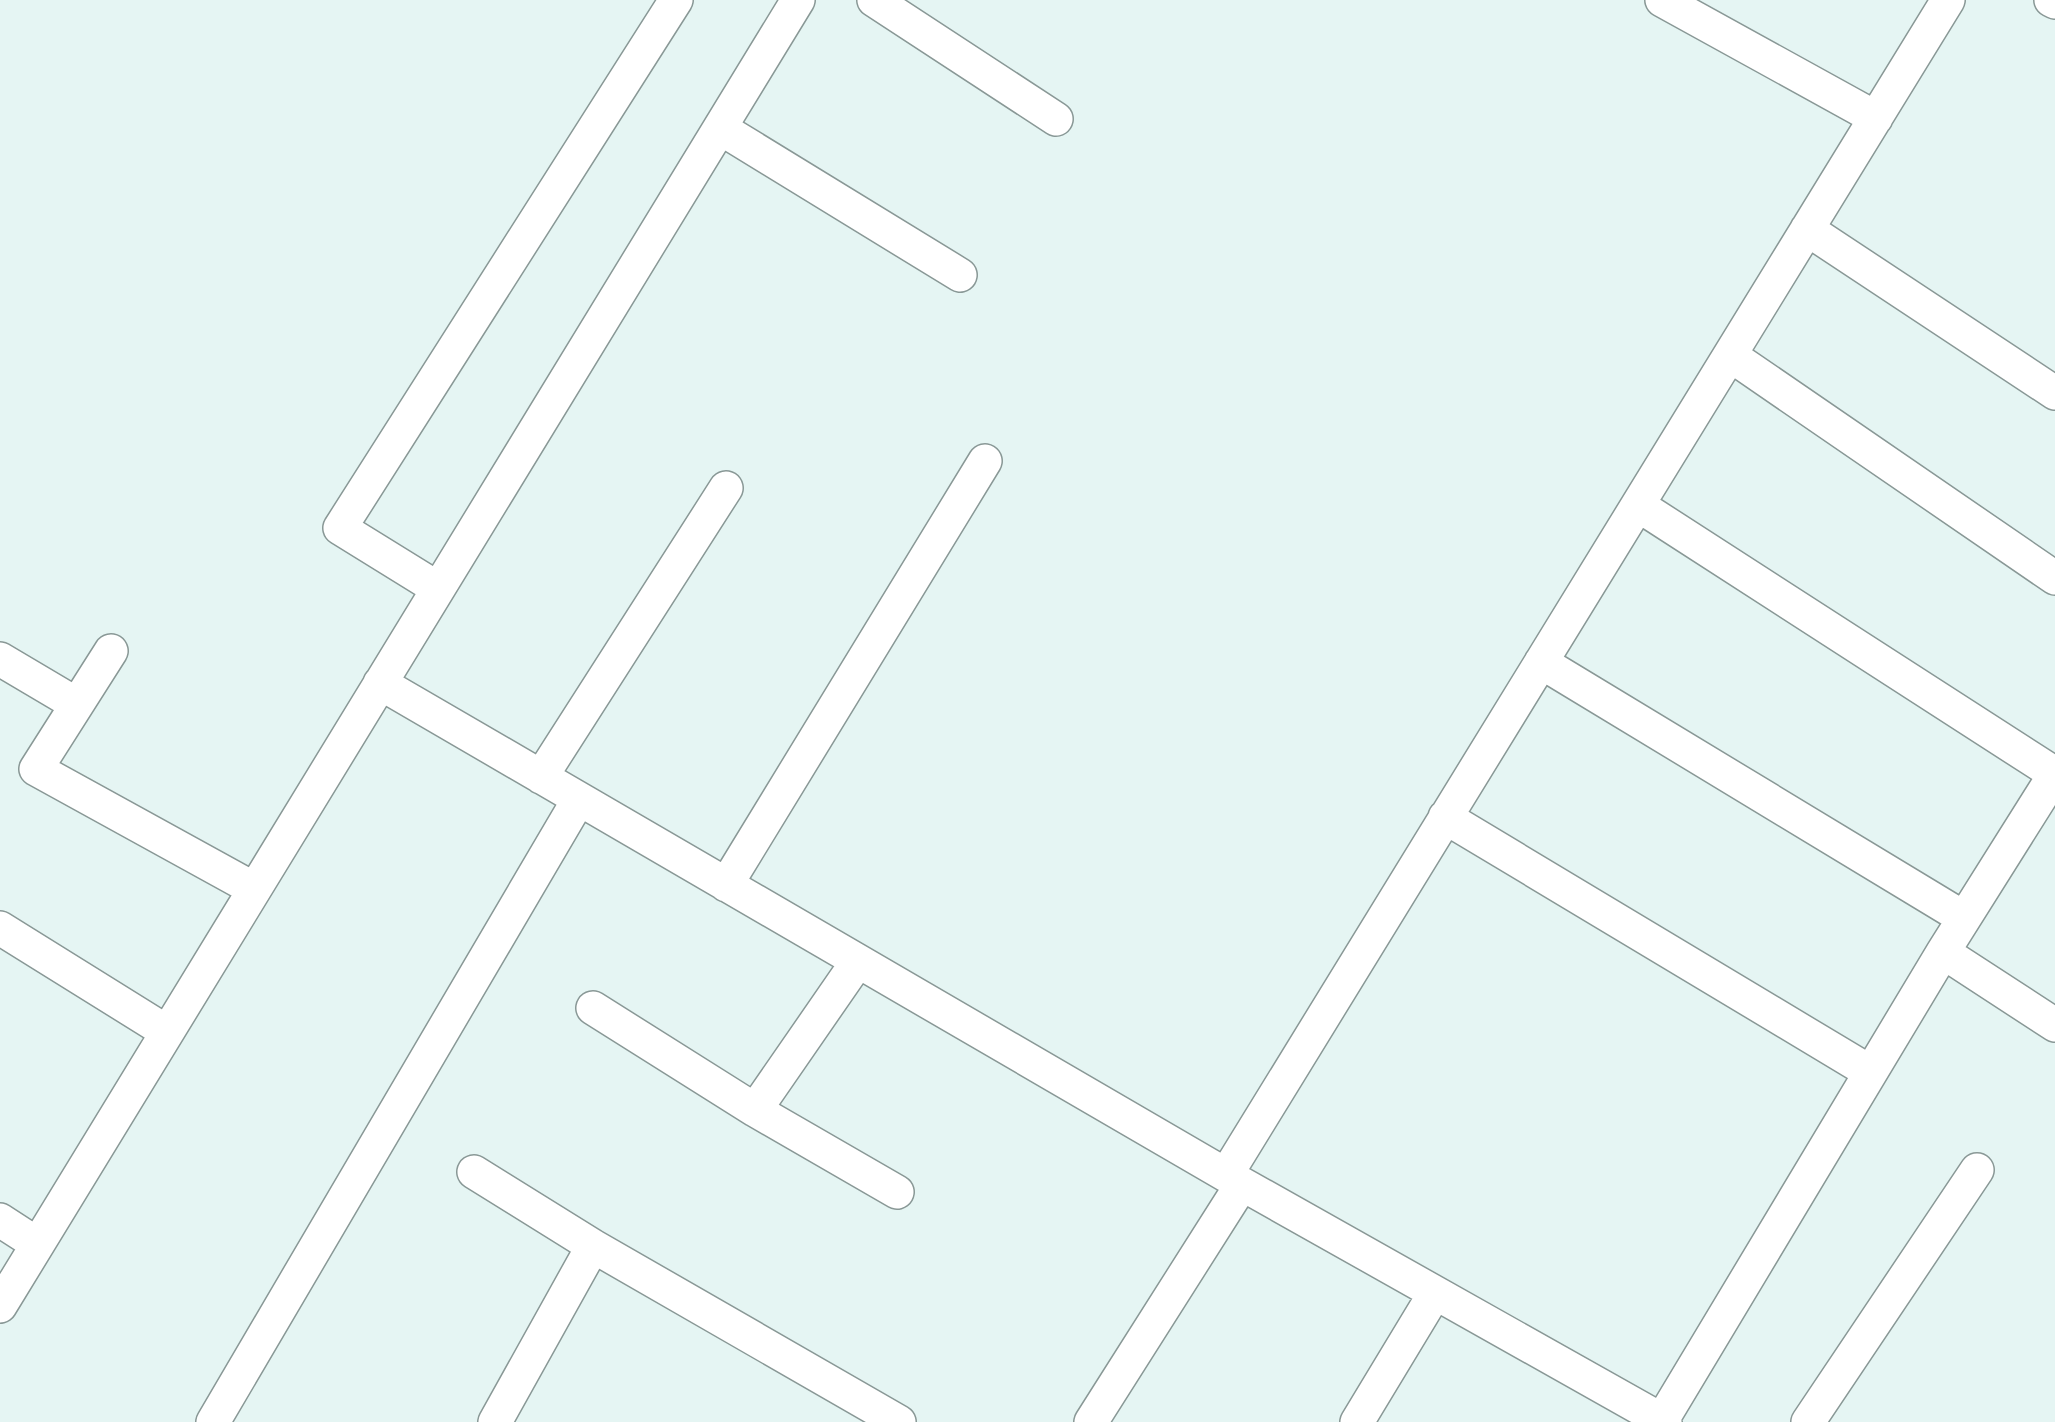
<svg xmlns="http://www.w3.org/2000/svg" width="2055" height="1422" viewBox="0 0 2055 1422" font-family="'DM Sans',sans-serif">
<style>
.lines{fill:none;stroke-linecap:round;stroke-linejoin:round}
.minor-casing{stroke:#899896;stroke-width:36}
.minor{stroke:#fff;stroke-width:33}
</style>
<rect width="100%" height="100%" fill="#e5f5f3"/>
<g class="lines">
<defs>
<path id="minor" d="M 874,0 L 1056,119
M 1662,0 L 1876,118
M 2051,0 L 2055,2
M 720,128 L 960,275
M 1807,229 L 2055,393
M 1730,355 L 2055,578
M 1638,505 L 2055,774
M 437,588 L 340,528 L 676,0
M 111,651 L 36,769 L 254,889
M 0,659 L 76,704
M 1541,662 L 1964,918
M 380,683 L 1226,1175 L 1665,1422
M 541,777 L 726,488
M 1445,817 L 1870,1072
M 726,885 L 985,461
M 0,928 L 167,1032
M 1943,952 L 2055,1025
M 593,1008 L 755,1110 L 897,1192
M 755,1110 L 858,961
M 474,1172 L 593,1246 L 899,1422
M 1226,1175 L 1948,0
M 0,1220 L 37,1244
M 0,1306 L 798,0
M 1662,1420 L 1943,952 L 2055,774
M 213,1422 L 579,799
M 495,1422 L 593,1246
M 1091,1422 L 1242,1184
M 1357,1422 L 1435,1293
M 1808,1422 L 1977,1170"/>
</defs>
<use href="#minor" class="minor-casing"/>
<use href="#minor" class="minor"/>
</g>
</svg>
